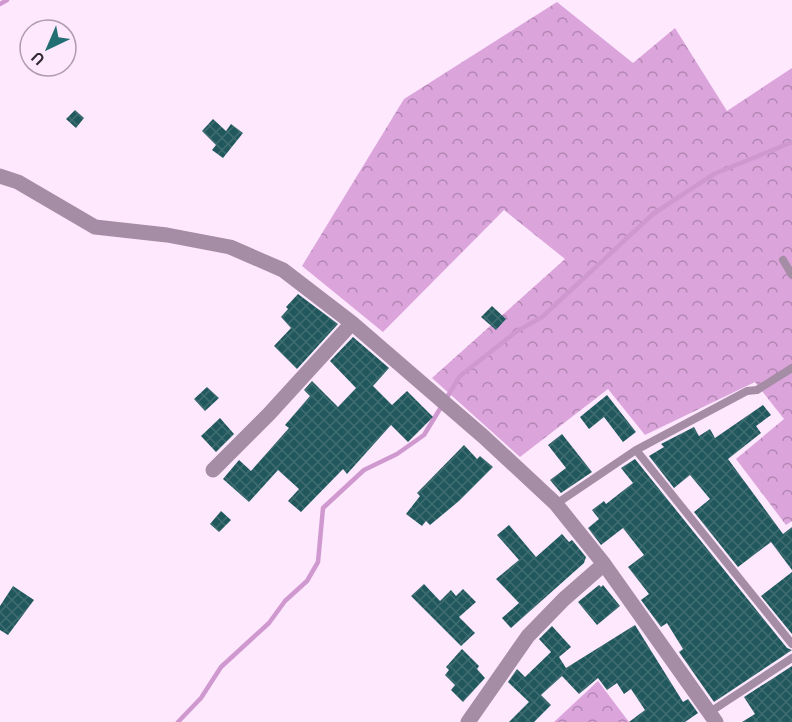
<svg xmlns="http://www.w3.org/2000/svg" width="792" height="722" viewBox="0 0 792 722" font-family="'DM Sans',sans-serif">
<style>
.forest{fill:url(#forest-crowns)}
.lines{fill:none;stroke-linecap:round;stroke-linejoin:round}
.stream{stroke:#cf99d0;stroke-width:4.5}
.building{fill:url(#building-cross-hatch)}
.lane{stroke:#a58da5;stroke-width:8}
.street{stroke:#a58da5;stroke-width:15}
</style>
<defs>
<pattern id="forest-crowns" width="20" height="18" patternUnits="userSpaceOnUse" patternTransform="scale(1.5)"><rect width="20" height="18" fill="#dba5dc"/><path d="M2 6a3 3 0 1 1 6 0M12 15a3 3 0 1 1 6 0" fill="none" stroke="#b286b3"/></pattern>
<pattern id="building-cross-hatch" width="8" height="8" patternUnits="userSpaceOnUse" patternTransform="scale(1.5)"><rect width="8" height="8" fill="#20585d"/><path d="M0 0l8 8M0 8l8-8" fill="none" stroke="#406d71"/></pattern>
</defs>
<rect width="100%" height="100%" fill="#fee8fe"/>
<path class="forest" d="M 557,2 L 633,63 L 675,28 L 727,111 L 792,68 L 792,521 L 786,525 L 736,459 L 784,419 L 755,382 L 645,435 L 608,389 L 520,457 L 432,378 L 565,259 L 504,210 L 383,332 L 302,266 L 404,99 Z
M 598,681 L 629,722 L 554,722 Z"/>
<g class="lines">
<path class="stream" d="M 0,4 L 7,0
M 178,722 L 201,698 L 221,667 L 269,623 L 285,601 L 307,581 L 318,562 L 323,508 L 364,470 L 397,454 L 424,435 L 460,376 L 517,331 L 542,317 L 653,214 L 714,174 L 792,142"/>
</g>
<path class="building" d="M 75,110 L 84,118 L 76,128 L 66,119 Z
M 213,119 L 226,131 L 231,124 L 243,133 L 223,158 L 212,150 L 216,145 L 202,131 Z
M 298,294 L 338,324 L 297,369 L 274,346 L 291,328 L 281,317 L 288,309 L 286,307 Z
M 492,306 L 506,319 L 496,330 L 481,317 Z
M 353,337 L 389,368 L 373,386 L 392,405 L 407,391 L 433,417 L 408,442 L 391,425 L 347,474 L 343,469 L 301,512 L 288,501 L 299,489 L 278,470 L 249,502 L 223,479 L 239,460 L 251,471 L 289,428 L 285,425 L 310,396 L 304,390 L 312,381 L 338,407 L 356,388 L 330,361 Z
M 207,387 L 219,398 L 205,411 L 194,399 Z
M 607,395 L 636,432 L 623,442 L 604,417 L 589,429 L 580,417 Z
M 763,405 L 771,415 L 756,426 L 761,433 L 728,459 L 783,534 L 792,527 L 792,570 L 771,542 L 738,567 L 694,512 L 710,499 L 690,475 L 674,488 L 649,456 L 664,447 L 661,444 L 694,427 L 699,436 L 710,429 L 715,438 Z
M 220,418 L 234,434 L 216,452 L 201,436 Z
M 562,434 L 592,472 L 561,493 L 550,480 L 566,468 L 548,445 Z
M 464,445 L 477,459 L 480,456 L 493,467 L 459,501 L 430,525 L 426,521 L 422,526 L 406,514 L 420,496 L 417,493 Z
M 635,459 L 787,648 L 792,650 L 714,702 L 679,652 L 683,649 L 667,623 L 661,627 L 641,600 L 649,594 L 628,567 L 644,555 L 623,528 L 601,545 L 588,528 L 599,519 L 592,510 L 604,501 L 606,504 L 633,483 L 621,468 Z
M 221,511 L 231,520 L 219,532 L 210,524 Z
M 509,525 L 536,557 L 562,534 L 569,542 L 572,540 L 586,557 L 584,563 L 511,628 L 502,618 L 519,603 L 496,579 L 519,560 L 497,535 Z
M 792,572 L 792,634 L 761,596 Z
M 424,584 L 440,601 L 451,590 L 456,596 L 463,589 L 476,602 L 459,617 L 475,633 L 461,646 L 411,596 Z
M 599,585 L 601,587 L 603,585 L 620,606 L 597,625 L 578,602 Z
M 13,586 L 34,600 L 8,635 L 0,630 L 0,606 Z
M 635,625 L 683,702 L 688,699 L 698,713 L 685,722 L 629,722 L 645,710 L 631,689 L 624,694 L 617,683 L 607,690 L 598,678 L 579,694 L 562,676 L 541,695 L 551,705 L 534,722 L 509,722 L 529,702 L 508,682 L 517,669 L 525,677 L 551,652 L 539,639 L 552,626 L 571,647 L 559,657 L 566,668 Z
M 462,649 L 479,666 L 477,669 L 485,678 L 463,702 L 451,690 L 455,685 L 445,675 L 449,670 L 446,667 Z
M 792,666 L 792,722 L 742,722 L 755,714 L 744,697 Z"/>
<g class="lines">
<path class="lane" d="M 783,260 L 792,275
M 636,450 L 792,644
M 556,504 L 636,450 L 747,391 L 757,390 L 792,368
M 710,712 L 792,658"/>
<path class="street" d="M 0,176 L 18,182 L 95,227 L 167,235 L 230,247 L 283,270 L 352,323 L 484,437 L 556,504 L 604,564 L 716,722
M 213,470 L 269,414 L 352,323
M 468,722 L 528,636 L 564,599 L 604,564"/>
</g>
<g transform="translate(48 48) rotate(224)"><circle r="28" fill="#fee8fe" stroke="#ac9cac" stroke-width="1.5"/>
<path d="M0-4.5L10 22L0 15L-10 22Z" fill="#236e73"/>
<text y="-9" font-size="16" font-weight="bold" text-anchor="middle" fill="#312931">U</text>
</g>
</svg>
